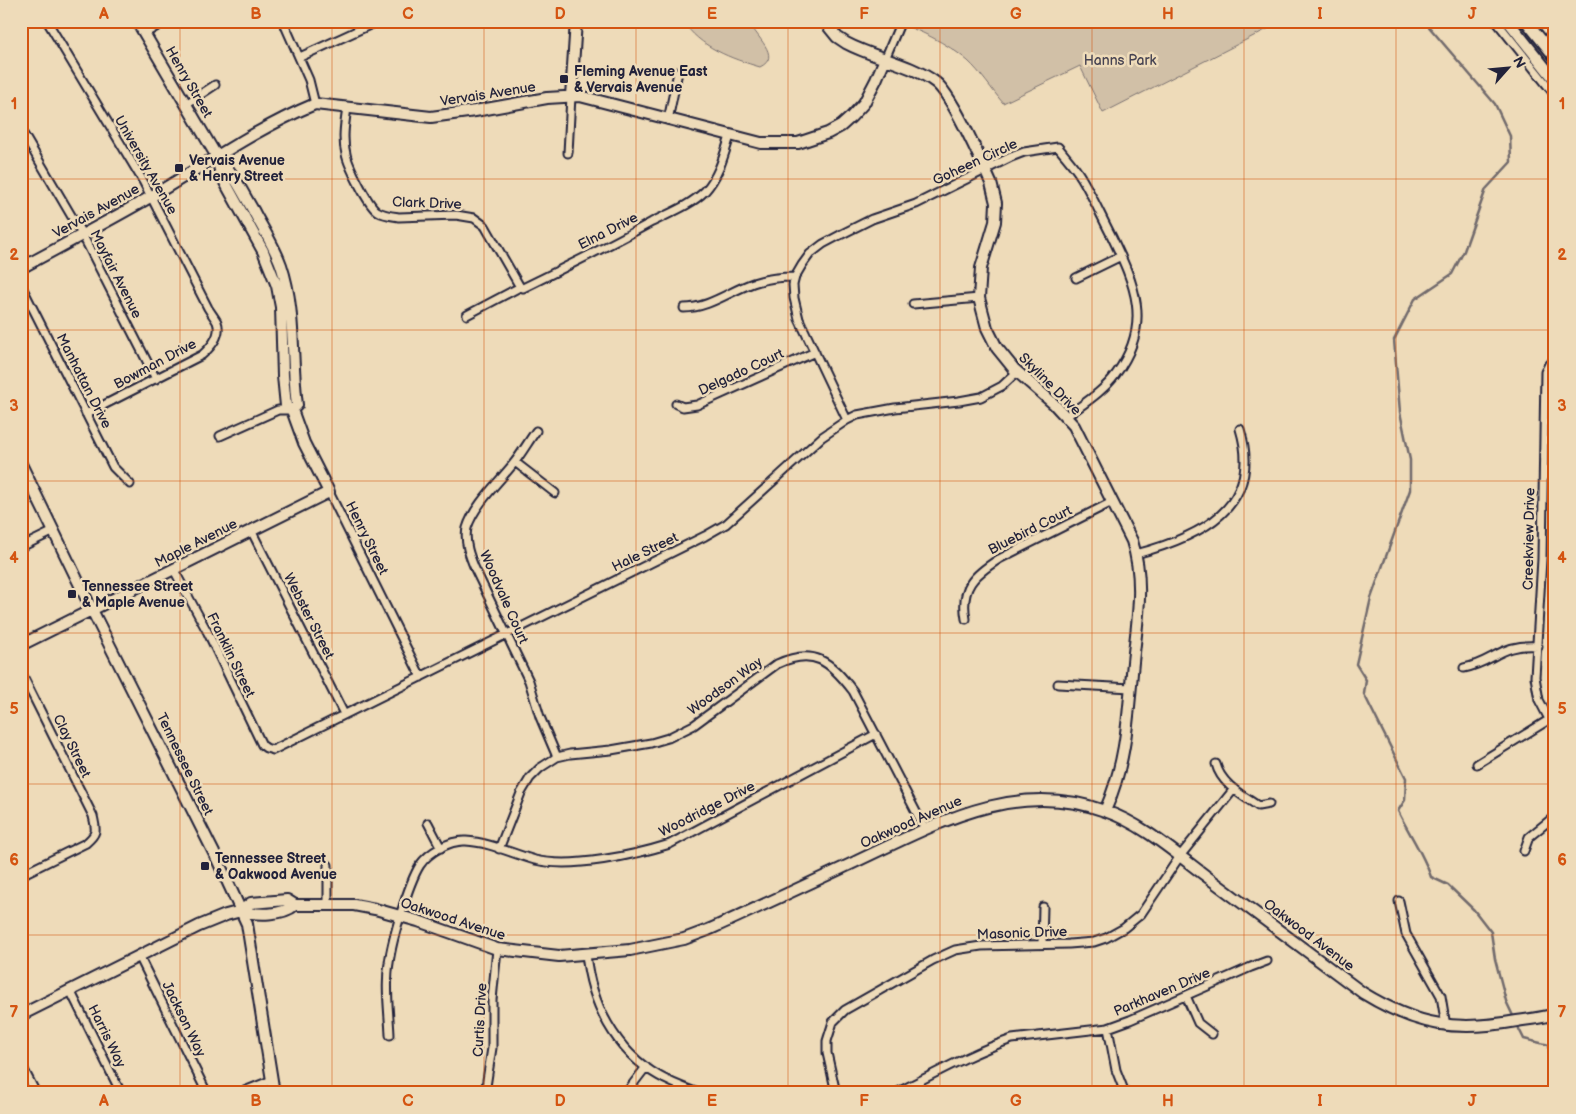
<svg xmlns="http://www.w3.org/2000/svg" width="1576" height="1114" viewBox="0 0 1576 1114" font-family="'Balsamiq Sans',sans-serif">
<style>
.green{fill:#d1c0a7;stroke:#7a7171}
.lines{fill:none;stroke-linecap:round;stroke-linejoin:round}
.stream{stroke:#716a6c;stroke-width:2.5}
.street-casing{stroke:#22223b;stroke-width:11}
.secondary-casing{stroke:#22223b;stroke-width:14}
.street{stroke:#eedbb9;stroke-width:7}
.secondary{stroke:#eedbb9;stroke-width:10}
.grid{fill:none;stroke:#d45411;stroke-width:1;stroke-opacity:0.55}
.poi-dot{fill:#22223b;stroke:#eedbb9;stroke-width:2}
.labels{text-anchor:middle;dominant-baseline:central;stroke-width:5;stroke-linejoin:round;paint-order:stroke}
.park-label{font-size:14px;fill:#454251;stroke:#eedbb9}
.poi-label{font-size:14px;font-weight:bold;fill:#22223b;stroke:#eedbb9;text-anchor:start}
.street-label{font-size:14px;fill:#22223b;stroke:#eedbb9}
.neatline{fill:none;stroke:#d45411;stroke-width:2}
.grid-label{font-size:16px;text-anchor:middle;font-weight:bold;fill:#d45411}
</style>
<rect width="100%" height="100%" fill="#eedbb9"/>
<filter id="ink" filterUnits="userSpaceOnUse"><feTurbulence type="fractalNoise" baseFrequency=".02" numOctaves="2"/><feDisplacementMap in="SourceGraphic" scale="10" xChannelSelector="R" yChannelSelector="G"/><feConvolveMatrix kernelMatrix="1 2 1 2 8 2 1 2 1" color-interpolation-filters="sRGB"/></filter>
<g filter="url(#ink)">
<path class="green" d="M 683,21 L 749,21 C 754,36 783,56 760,67 C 732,59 699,47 683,21 Z
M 892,21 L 1283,21 L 1103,113 L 1080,66 L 1003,103 C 992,90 981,73 968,61 C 946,42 919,30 892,21 Z"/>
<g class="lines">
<path class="stream" d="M 1424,21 L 1495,104 L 1510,136 L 1511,162 L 1486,189 L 1464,251 L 1452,274 L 1415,299 L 1394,340 L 1400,412 L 1410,460 L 1410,490 L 1371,598 L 1356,664 L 1366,680 L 1364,694 L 1406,778 L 1405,800 L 1398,811 C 1409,834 1423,853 1431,877 L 1448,885 L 1474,910 L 1491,932 L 1495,959 L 1506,1001 L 1514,1018
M 1516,1023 L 1524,1039 L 1549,1045 L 1550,1093"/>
<defs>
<path id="street" d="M 47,21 L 143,181 L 208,308 C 211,313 215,318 217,322 C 222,335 211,347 202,355 L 86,414
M 283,21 L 309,80 L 315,104
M 1496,21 L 1555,95
M 144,34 L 166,21
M 300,57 L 374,23
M 885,59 L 901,21
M 186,104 L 215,85
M 347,108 C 345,122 342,139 346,154 C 348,165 368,205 377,211 C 383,215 392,216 399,217 L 456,215 L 474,218 L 485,226 L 520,287
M 668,120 L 678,72
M 21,130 L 82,234 L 156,379
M 568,153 L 571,96
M 1076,278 L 1121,256
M 21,285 L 113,467 L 130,484
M 913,304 L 979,298
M 684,308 C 709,308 730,291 753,283 C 767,278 780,277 795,277
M 467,315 L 520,287 L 523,288 C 566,267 610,245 652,222 C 670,213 691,205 705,191 C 719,176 724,155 730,136
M 676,404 L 683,407 L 697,405 L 815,352
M 847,420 L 799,319 L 794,298 L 793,285 L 795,277 L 802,265 L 810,254 L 823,244 L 840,235 L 872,219 L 916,204 L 1011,157 L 1024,152 L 1058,147 C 1065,156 1076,168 1081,177 C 1092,195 1101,216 1111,235 C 1135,285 1153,324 1116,374 C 1104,391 1083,404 1067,416
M 536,431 C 528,442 522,453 514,463 C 499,482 474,505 467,528 C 464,542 470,557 475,569 L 529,681 L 540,717 L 557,757
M 220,436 L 278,410 L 291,410
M 515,462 L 555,493
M 329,492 L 421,677
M 251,530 L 344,714
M 21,547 L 54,531
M 1136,554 C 1199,537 1264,508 1240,429
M 174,570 L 208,633 L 262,745 L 266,748 L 273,750 L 705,536 L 726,524 L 822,437 L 847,420 L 857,415 L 895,408 L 959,401 L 981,397 L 1002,386 L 1017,372
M 966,619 C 960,587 974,575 999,559 L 1112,502
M 1464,668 C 1494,662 1501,643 1538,646
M 21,672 L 93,816 C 96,830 98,833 86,843 L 21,875
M 1058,684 L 1131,688
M 1549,719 L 1539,700 L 1535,677 L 1542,559 L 1545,372 L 1549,364 L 1555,360
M 1216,764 C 1221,784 1242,795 1258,806 L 1269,804
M 1477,764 L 1555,716
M 428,823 L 441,848
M 499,849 L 521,793 L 530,778 L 540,768 L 557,757 L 570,754 L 611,750 L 651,743 L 668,738 L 694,725 L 777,664 C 814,647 830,661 853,691 L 925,829
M 1524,851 L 1529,837 L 1555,816
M 21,864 L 26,873
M 328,865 L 328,905
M 1399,901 L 1406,934 L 1441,996 L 1446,1026
M 1042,944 L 1043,907
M 586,954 C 591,1003 615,1051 659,1076 C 671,1083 685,1088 698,1093
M 139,956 L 207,1093
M 70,990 L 121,1093
M 1186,996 L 1198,1023 L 1212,1034
M 1108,1028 L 1116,1070 L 1125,1093
M 390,1035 C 389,1011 385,986 389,963 C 392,940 408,884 420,865 C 429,852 450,840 466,841 C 489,842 513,854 535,860 C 572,869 635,855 670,844 L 876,734
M 21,1064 L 36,1093
M 239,1093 L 272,1080
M 485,1093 L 492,1048 L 492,1000 L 497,949
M 626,1093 L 646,1067
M 836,1093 L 827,1053 L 827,1041 L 833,1022 L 845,1010 L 933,960 L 955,950 L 981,946 L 1069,944 L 1094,942 L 1106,938 L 1124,928 L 1141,914 L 1180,856 L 1234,789
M 896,1093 C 934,1074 971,1053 1012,1039 L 1108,1028 L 1130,1020 L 1251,967 L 1267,961"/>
<path id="secondary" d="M 137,21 L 217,157 C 234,173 241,190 253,210 C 262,228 274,245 281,265 C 296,309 291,358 297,405 L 292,410
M 824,21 L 837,37 L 846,43 C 874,58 909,63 935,82 C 952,94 981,161 991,183 L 996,203 L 995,222 L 981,268 L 979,298 L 987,328 L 997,348 L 1014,369 L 1054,404 L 1074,426 L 1132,541 C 1145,581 1137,622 1133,662 C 1128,715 1127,761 1105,811
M 1508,21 L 1555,80
M 1526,21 L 1555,57
M 571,96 L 576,21
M 21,268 C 65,244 109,221 152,196 C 205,165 257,128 315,104 L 431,117 L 475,111 L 547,98 L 580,96 L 761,143 L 798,143 L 828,133 L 841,126 L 851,117 L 864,103 L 876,80 L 885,59
M 21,464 L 92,610 L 217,859 L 247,924 L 274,1093
M 21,645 L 329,492 L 304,443 L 292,410 L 286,406 L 283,376 L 281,307 L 277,286 L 263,251 L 221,175 L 217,157
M 241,911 C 257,915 282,916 295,905
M 21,1015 L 199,926 L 226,915 L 241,911 L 251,903 L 287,900 L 295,905 L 354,905 L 375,909 L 418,921 L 497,949 L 559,956 L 630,950 L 684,939 L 708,930 C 757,908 806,885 855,862 C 934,825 1015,778 1105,811 C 1143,824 1175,853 1206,876 C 1259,915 1311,954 1363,993 C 1417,1026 1456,1032 1517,1021 C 1530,1019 1543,1018 1555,1014"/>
</defs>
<use href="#street" class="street-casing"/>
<use href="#secondary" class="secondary-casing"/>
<use href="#street" class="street"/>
<use href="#secondary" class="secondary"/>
</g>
</g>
<path class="grid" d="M 180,21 L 180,1093M 332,21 L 332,1093M 484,21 L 484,1093M 636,21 L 636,1093M 788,21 L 788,1093M 940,21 L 940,1093M 1092,21 L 1092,1093M 1244,21 L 1244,1093M 1396,21 L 1396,1093M 21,179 L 1555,179M 21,330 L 1555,330M 21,481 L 1555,481M 21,633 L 1555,633M 21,784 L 1555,784M 21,935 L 1555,935"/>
<g class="poi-dot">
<rect x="559" y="74" width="10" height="10" rx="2.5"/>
<rect x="174" y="163" width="10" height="10" rx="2.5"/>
<rect x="67" y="589" width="10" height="10" rx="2.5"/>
<rect x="200" y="861" width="10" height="10" rx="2.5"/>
</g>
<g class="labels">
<g class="park-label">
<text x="1120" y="60">Hanns Park</text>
</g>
<g class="poi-label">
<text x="574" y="71">Fleming Avenue East<tspan x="574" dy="16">&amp; Vervais Avenue</tspan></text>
<text x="189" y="160">Vervais Avenue<tspan x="189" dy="16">&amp; Henry Street</tspan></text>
<text x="82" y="586">Tennessee Street<tspan x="82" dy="16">&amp; Maple Avenue</tspan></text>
<text x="215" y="858">Tennessee Street<tspan x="215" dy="16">&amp; Oakwood Avenue</tspan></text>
</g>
<g class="street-label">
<text transform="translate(189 82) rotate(60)">Henry Street</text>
<text transform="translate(488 94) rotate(-9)">Vervais Avenue</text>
<text transform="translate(975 162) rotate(-25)">Goheen Circle</text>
<text transform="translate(146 165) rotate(60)">University Avenue</text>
<text transform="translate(427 203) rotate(2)">Clark Drive</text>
<text transform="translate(96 211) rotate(-29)">Vervais Avenue</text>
<text transform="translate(608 231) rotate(-27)">Elna Drive</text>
<text transform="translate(116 274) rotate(63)">Mayfair Avenue</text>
<text transform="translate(155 364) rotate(-28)">Bowman Drive</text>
<text transform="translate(741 372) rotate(-25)">Delgado Court</text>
<text transform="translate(84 381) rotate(63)">Manhattan Drive</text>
<text transform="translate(1050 384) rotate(45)">Skyline Drive</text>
<text transform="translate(1030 530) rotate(-27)">Bluebird Court</text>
<text transform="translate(367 538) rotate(64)">Henry Street</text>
<text transform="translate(1529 539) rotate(-89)">Creekview Drive</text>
<text transform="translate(196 543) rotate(-27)">Maple Avenue</text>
<text transform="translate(645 552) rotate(-26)">Hale Street</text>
<text transform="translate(504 597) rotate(66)">Woodvale Court</text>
<text transform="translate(309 616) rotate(63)">Webster Street</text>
<text transform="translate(231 655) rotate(64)">Franklin Street</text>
<text transform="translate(725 686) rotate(-36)">Woodson Way</text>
<text transform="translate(72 746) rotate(64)">Clay Street</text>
<text transform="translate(185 764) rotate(64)">Tennessee Street</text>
<text transform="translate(707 809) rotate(-27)">Woodridge Drive</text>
<text transform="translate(911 822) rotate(-24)">Oakwood Avenue</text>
<text transform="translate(453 919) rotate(18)">Oakwood Avenue</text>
<text transform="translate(1022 933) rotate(-2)">Masonic Drive</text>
<text transform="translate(1309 935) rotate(37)">Oakwood Avenue</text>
<text transform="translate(1162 992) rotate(-23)">Parkhaven Drive</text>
<text transform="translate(184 1019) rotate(64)">Jackson Way</text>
<text transform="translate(480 1020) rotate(-87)">Curtis Drive</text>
<text transform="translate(107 1036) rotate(64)">Harris Way</text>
</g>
</g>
<rect width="1576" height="1114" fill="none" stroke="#eedbb9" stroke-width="55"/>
<g transform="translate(1508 68) rotate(63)" stroke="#eedbb9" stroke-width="4" paint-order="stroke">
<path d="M0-4L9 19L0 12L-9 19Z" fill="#22223b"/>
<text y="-8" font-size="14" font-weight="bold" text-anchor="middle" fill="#22223b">N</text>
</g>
<rect x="28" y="28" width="1520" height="1058" class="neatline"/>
<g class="grid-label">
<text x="104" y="19">A</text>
<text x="256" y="19">B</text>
<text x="408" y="19">C</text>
<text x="560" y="19">D</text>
<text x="712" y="19">E</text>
<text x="864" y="19">F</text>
<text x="1016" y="19">G</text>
<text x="1168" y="19">H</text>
<text x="1320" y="19">I</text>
<text x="1472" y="19">J</text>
<text x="14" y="109">1</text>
<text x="1562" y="109">1</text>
<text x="14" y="260">2</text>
<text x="1562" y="260">2</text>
<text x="14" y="411">3</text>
<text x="1562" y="411">3</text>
<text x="14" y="563">4</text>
<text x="1562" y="563">4</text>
<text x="14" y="714">5</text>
<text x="1562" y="714">5</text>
<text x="14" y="865">6</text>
<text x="1562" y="865">6</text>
<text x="14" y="1017">7</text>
<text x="1562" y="1017">7</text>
<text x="104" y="1106">A</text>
<text x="256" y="1106">B</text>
<text x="408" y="1106">C</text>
<text x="560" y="1106">D</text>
<text x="712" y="1106">E</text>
<text x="864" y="1106">F</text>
<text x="1016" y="1106">G</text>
<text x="1168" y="1106">H</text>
<text x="1320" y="1106">I</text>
<text x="1472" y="1106">J</text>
</g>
</svg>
